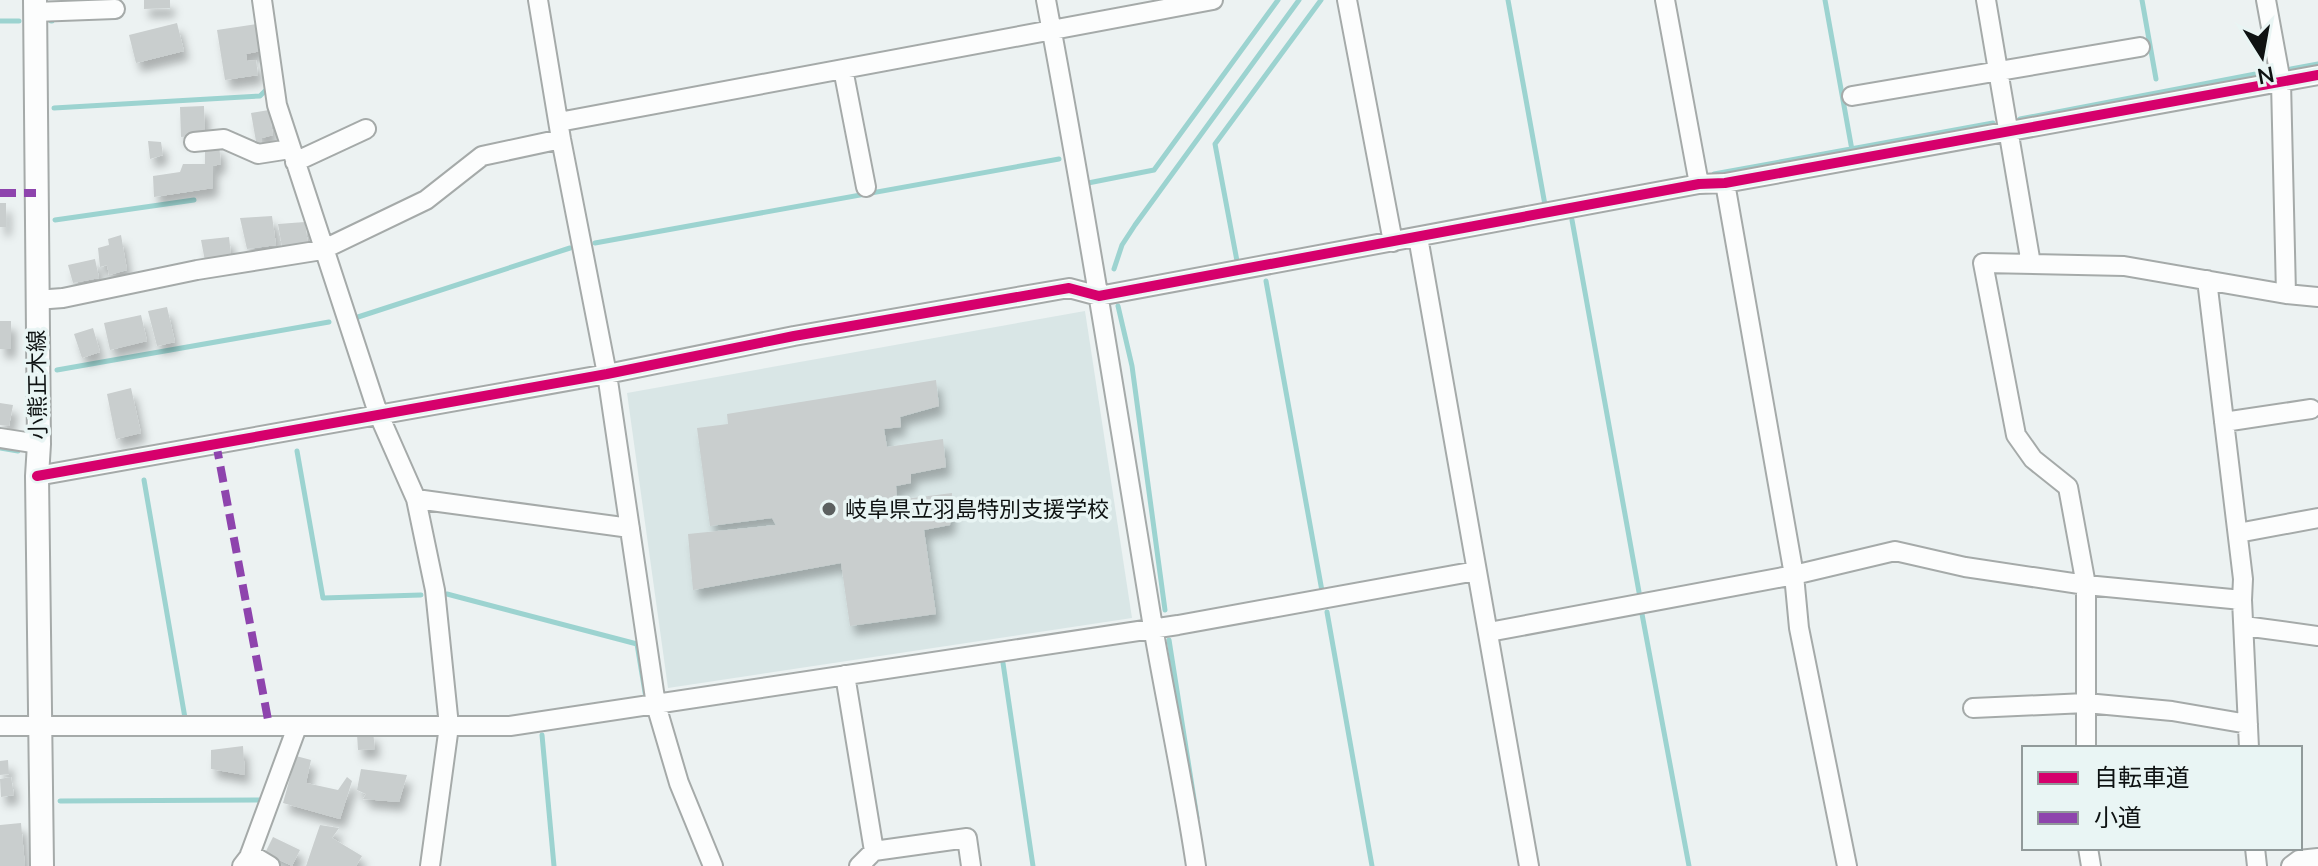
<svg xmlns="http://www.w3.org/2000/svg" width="2318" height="866" viewBox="0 0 2318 866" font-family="Mulish,'Noto Sans JP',sans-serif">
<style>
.built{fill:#d9e6e6}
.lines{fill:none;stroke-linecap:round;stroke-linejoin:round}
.stream{stroke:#9cd3d0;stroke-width:5}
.building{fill:#c9cece;filter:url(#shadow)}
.minor-casing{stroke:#a5aaa9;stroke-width:22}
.major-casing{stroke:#a5aaa9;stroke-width:26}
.minor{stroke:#fcfdfd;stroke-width:18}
.major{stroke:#fcfdfd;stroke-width:22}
.quiet{stroke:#8e44ad;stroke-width:8;stroke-dasharray:16 8;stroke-linecap:butt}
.cycleway-casing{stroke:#e9f5f4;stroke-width:15}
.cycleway{stroke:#d6006c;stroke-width:10}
.poi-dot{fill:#5c6060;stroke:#e9f5f4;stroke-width:3}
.labels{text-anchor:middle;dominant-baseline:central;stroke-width:7;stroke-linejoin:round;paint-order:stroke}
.street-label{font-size:22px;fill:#0e1212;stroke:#e9f5f4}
.poi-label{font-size:22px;fill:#0e1212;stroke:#e9f5f4;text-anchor:start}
</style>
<defs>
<filter id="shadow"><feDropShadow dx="5" dy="9" stdDeviation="4" flood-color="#0004"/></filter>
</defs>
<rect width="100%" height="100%" fill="#ecf2f2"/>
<path class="built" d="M 1085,311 L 1132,618 L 668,688 L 627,393 Z"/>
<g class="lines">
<path class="stream" d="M 1508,0 L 1545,205
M 1825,0 L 1852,150
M 2142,0 L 2156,79
M 0,21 L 19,21
M 51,21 L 52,21
M 2291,69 L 2318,64
M 54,108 L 260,96 L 266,90
M 2020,119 L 2266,72
M 1714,174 L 1993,123
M 1088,183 L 1154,170 L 1278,0
M 55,220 L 194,200
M 1572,220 L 1639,592
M 595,243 L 1059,159
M 1237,261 L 1215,144 L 1321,0
M 1114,269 L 1122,245 L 1135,225 L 1299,0
M 1266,281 L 1322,591
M 1118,306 L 1132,366 L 1165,610
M 358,317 L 570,248
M 57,370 L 329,322
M 0,448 L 18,451
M 297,451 L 323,598 L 421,595
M 144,480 L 185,718
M 447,594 L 637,644 L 646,698 L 643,699
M 1327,612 L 1372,866
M 1642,614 L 1689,866
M 1169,640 L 1197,818
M 1003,663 L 1033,866
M 542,735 L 554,866
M 60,801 L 263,800 L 265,797"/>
</g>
<path class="building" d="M 144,0 L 170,0 L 170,8 L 144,9 Z
M 177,23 L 184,51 L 136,63 L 129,35 Z
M 257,24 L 261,51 L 246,54 L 247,61 L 256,60 L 258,75 L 225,80 L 217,30 Z
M 204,106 L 205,135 L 181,137 L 180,107 Z
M 269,110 L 273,135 L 262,138 L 262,146 L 257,147 L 251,113 Z
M 148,141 L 161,142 L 163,155 L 150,159 Z
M 219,145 L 221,164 L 213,166 L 213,188 L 154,197 L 153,176 L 180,172 L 183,164 L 205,164 L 205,146 Z
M 0,203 L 6,203 L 6,227 L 0,227 Z
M 272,216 L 276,245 L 247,249 L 240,218 Z
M 305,222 L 308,244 L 282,247 L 278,224 Z
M 121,235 L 127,270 L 109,275 L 107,265 L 100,267 L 98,248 L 109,245 L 108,239 Z
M 229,237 L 231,255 L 205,261 L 201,240 Z
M 95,259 L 99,278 L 73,283 L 68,265 Z
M 167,307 L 175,342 L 157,346 L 148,311 Z
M 141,315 L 147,341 L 110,350 L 104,323 Z
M 0,321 L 11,321 L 11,349 L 0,349 Z
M 93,328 L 100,352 L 82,358 L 74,334 Z
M 936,380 L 939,406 L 900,417 L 901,427 L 884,429 L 887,447 L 943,439 L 946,467 L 911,474 L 911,483 L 896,486 L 897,500 L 952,493 L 950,525 L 924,530 L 936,614 L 850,626 L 841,563 L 693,590 L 688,534 L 776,525 L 772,518 L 710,526 L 697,428 L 728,424 L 727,414 Z
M 131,388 L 141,433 L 116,439 L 107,394 Z
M 0,403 L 13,405 L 9,426 L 0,425 Z
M 373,732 L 375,749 L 358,750 L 357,734 Z
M 243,746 L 245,775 L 211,769 L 211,750 Z
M 296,756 L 311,760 L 306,783 L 338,790 L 347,777 L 352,781 L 340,819 L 283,803 Z
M 8,760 L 9,774 L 0,775 L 0,761 Z
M 361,769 L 407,775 L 399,802 L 363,799 L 366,794 L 357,790 Z
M 11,777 L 14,795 L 1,797 L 0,779 Z
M 21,823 L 25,866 L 0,866 L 0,825 Z
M 320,825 L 339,828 L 332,838 L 362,856 L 356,866 L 306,866 Z
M 273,837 L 300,850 L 292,866 L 265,853 Z"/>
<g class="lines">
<defs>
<path id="minor" d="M 262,0 L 277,105 L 378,413 L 416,499 L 435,590 L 449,726 L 430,866
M 538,0 L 561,139 L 607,374 L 656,705 L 679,783 L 713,866
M 1046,0 C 1085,207 1118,414 1152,621 C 1166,703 1184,784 1196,866
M 1347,0 L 1393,242
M 1665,0 L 1699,184
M 1986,0 L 2031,264
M 2266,0 L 2281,82 L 2286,294
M 35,12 L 115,9
M 843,69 L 866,187
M 1852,96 L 2140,47
M 559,122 L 1213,0
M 194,142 L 224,139 L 258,154 L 290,149
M 295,162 L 366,129
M 1725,183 L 1794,575 L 1799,628 L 1847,866
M 1418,237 L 1529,866
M 2207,280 L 2243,579 L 2242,600 L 2249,748
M 36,300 L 63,298 L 197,270 L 322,250 L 426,200 L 482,156 L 561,139
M 2224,422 L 2311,409
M 0,438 L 39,444
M 37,476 L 607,374 L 794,336 L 1069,288 L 1099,296 L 1699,184 L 1725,183 L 2318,75
M 416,499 L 630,528
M 2238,533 L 2318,518
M 2244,626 L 2318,636
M 1489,632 L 1794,575 L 1895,551 L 1965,567 L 2086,585 L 2242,600
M 845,675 L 874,851 L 859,866
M 1973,708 L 2086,703 L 2172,711 L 2248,724
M 0,726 L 510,726 L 1178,625 L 1476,571
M 2086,748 L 2086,585 L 2068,487 L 2033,459 L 2016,435 L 1983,263 L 2124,266 L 2286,294 L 2318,297
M 2088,848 L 2091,866
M 2255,848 L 2257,866
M 874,851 L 967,838 L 971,866
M 250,854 L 270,866
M 242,866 L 249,857 L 297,727
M 2291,866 L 2299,860 L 2318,858"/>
<path id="major" d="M 35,0 L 39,444 L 37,476 L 42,866"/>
</defs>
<use href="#minor" class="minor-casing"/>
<use href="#major" class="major-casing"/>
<use href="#minor" class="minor"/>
<use href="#major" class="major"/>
<path class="quiet" d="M 0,193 L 36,193
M 216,443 L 269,725"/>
<defs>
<path id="cycleway" d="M 37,476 L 607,374 L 794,336 L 1069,288 L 1099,296 L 1699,184 L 1725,183 L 2318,75"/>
</defs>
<use href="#cycleway" class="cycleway-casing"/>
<use href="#cycleway" class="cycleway"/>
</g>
<circle class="poi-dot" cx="829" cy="509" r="8"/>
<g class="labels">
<g class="street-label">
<text transform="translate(37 385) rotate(-91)">小熊正木線</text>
</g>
<g class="poi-label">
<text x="845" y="509">岐阜県立羽島特別支援学校</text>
</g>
</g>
<rect x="2022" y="746" width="280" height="104" fill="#e9f5f4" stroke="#919a9a" stroke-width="2"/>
<rect x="2038" y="772" width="40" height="12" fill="#d6006c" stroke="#919a9a" stroke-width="2"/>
<text x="2094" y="786" font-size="24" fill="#0e1212">自転車道</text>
<rect x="2038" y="812" width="40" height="12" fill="#8e44ad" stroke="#919a9a" stroke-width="2"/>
<text x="2094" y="826" font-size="24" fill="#0e1212">小道</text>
<g transform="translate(2262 56) rotate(169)" stroke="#e9f5f4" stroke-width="6" paint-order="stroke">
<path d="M0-6L14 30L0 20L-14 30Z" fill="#0e1212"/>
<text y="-12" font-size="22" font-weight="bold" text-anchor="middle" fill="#0e1212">N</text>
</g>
</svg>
